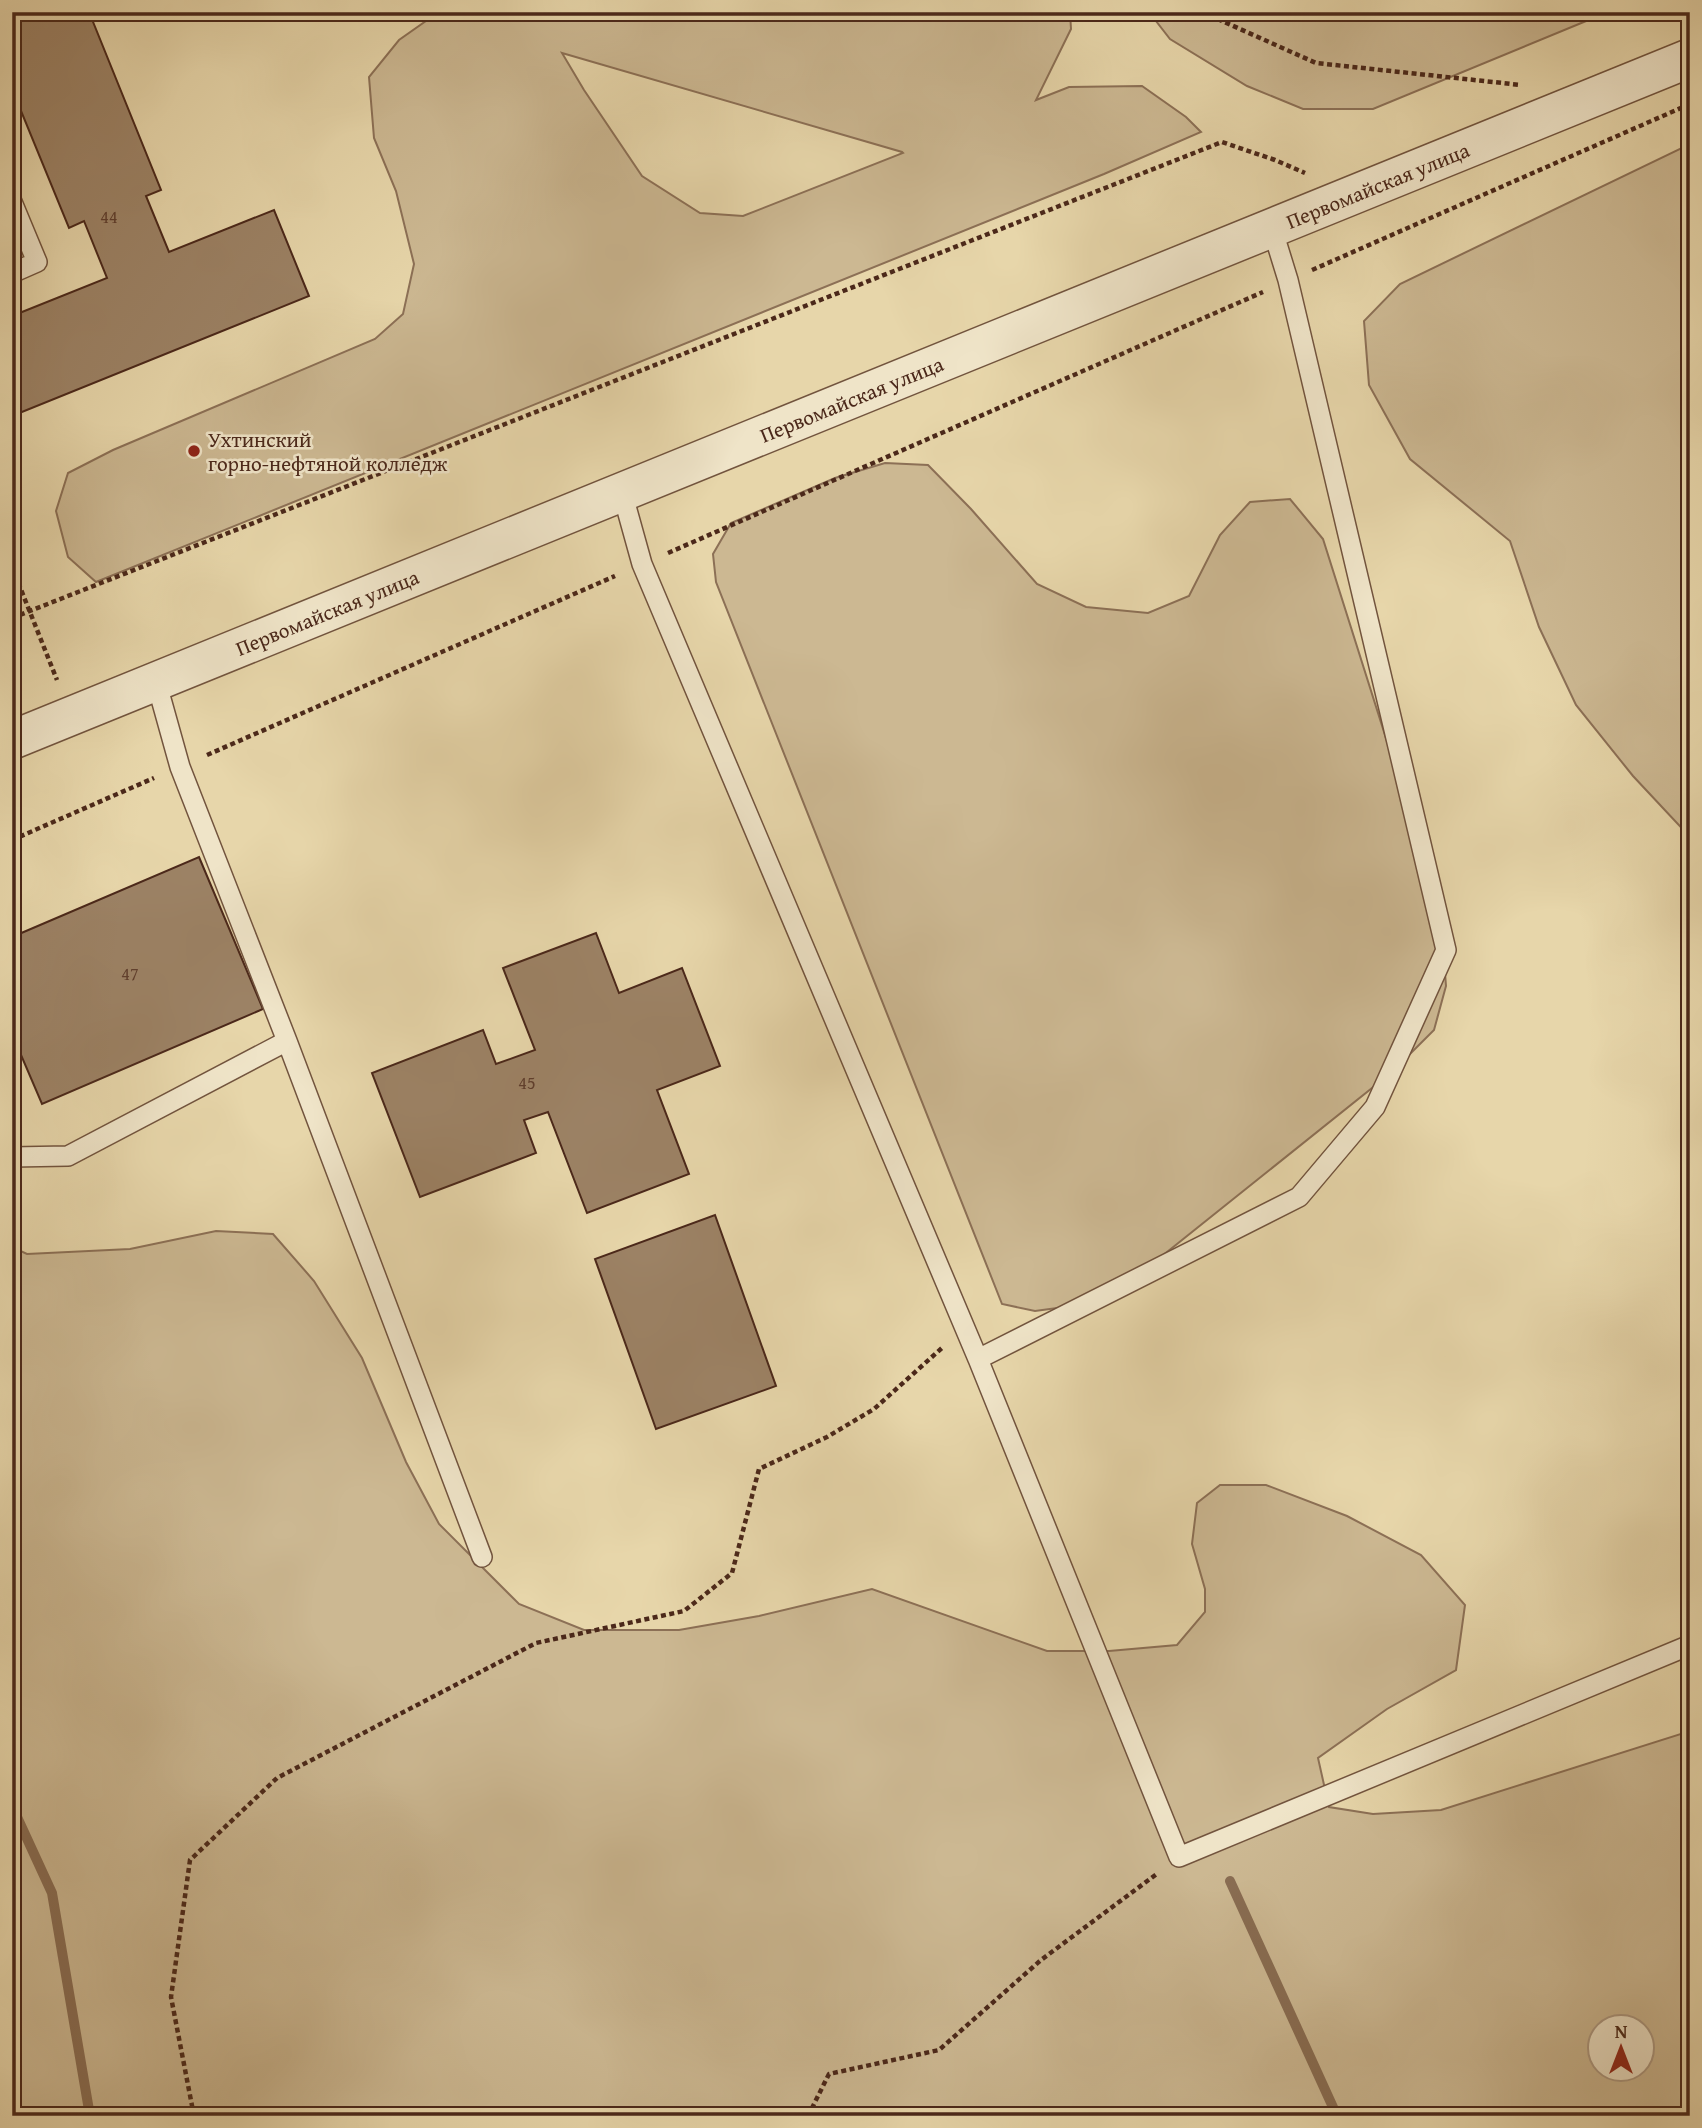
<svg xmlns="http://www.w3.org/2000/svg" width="1702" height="2128" viewBox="0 0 1702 2128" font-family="'Gentium Book Plus',serif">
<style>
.green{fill:#ccb892;stroke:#8c7056;stroke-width:2;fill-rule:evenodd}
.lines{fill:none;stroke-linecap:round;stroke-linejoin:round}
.stream{stroke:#896d53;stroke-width:10}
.building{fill:#9c8265;stroke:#4b281a;stroke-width:2}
.lane-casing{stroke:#72543e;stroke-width:22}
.street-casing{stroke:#72543e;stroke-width:41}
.path{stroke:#4b281a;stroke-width:4.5;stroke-dasharray:5 3.5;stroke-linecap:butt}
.lane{stroke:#efe4c8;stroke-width:19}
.street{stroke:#efe4c8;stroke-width:38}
.poi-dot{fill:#8f2418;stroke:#efe4c8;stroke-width:2.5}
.labels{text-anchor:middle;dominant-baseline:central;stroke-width:5;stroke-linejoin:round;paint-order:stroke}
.number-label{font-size:18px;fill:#5f3e2d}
.street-label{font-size:21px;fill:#4b281a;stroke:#efe4c8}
.poi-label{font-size:21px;fill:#4b281a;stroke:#efe4c8;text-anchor:start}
</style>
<rect width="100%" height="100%" fill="#e7d6aa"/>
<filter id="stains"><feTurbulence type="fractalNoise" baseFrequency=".00286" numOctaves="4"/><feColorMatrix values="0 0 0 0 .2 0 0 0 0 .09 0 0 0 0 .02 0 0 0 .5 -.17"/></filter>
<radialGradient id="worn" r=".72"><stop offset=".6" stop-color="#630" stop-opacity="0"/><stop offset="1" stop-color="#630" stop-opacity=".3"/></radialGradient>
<path class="green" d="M 423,12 L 1070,12 L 1071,29 L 1036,100 L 1069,87 L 1142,86 L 1186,117 L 1201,132 L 1104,174 L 96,582 L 68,557 L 56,511 L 68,473 L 113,450 L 375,339 L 403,314 L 414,264 L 396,191 L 374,138 L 369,77 L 399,40 L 433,16 ZM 562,53 L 902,152 L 903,153 L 743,216 L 700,213 L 642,176 L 584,90 Z
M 1149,12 L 1608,12 L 1373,109 L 1303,109 L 1247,86 L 1170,39 Z
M 1690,144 L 1690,837 L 1633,776 L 1576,705 L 1539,627 L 1510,541 L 1410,459 L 1369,385 L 1364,321 L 1400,284 Z
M 885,463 L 928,465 L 971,509 L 1037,584 L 1086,607 L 1148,613 L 1189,596 L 1220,535 L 1250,502 L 1290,499 L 1323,539 L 1440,909 L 1446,986 L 1434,1030 L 1392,1072 L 1142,1272 L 1087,1304 L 1035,1311 L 1002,1304 L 716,582 L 713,554 L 731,523 L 835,478 Z
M 216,1231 L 273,1234 L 314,1281 L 362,1358 L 406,1462 L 439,1524 L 519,1604 L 584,1630 L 679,1630 L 759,1616 L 872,1589 L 1047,1651 L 1109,1651 L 1177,1645 L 1205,1612 L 1205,1589 L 1192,1544 L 1197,1503 L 1220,1485 L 1266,1485 L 1347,1516 L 1421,1555 L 1465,1605 L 1456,1670 L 1387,1709 L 1318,1758 L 1329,1807 L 1373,1814 L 1441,1810 L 1690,1731 L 1690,2116 L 12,2116 L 12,1247 L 27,1254 L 130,1249 ZM 1600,2026 L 1642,2026 L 1642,2068 L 1600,2068 Z"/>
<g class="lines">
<path class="stream" d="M 12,1806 L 52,1893 L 90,2116
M 1230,1881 L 1337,2116"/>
</g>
<path class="building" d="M 12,12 L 89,12 L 161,190 L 146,196 L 169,252 L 274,210 L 309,296 L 12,416 L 12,316 L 107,278 L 84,221 L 69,228 L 12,89 Z
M 199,857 L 263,1009 L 42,1104 L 12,1034 L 12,937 Z
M 596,933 L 619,993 L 682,968 L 720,1066 L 657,1090 L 689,1174 L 587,1213 L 548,1112 L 524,1120 L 536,1153 L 420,1197 L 372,1073 L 483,1030 L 496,1064 L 535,1050 L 503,968 Z
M 715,1215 L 776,1386 L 656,1429 L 595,1259 Z"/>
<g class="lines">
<defs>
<path id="lane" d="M 12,202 L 37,262 L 12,273
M 1272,228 L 1288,280 L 1446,950 L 1375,1107 L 1299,1197 L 978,1359 L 1179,1857 L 1690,1645
M 622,492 L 642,564 L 978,1359
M 156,681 L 180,767 L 287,1041 L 482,1557
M 12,1157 L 68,1156 L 287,1041"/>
<g id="street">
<path id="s1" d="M 12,740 L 1690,58"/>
</g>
</defs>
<use href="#lane" class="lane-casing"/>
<use href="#street" class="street-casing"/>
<path class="path" d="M 1202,12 L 1316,63 L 1521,85
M 1312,270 L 1690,104
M 668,553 L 1263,292
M 12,567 L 57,680
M 12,618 L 1222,142 L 1275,160 L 1305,173
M 207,755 L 615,576
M 12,840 L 154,778
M 194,2116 L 171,1997 L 190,1860 L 277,1778 L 536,1643 L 684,1611 L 732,1573 L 759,1469 L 827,1437 L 874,1409 L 943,1347
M 808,2116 L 829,2074 L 939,2050 L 1041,1960 L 1158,1873"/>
<use href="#lane" class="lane"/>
<use href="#street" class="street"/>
</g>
<circle class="poi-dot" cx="194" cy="451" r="7"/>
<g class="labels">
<g class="number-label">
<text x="109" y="216">44</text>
<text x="130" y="973">47</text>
<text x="527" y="1082">45</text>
</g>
<g class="street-label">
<text stroke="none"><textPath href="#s1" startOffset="1474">Первомайская улица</textPath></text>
<text stroke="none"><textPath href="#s1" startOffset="906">Первомайская улица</textPath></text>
<text stroke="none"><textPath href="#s1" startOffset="340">Первомайская улица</textPath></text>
</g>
<g class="poi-label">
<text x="208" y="439">Ухтинский<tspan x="208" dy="24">горно-нефтяной колледж</tspan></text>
</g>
</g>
<rect width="1702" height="2128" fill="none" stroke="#e7d6aa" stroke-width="42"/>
<rect x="14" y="14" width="1674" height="2100" fill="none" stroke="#4b281a" stroke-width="3.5"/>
<rect x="21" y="21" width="1660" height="2086" fill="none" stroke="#4b281a" stroke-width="2"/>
<g transform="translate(1621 2048)"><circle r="33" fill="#efe4c8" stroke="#ad9982" stroke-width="2"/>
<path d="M0-5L12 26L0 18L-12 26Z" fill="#8f2418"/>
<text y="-10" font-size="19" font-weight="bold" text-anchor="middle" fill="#4b281a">N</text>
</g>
<rect width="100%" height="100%" filter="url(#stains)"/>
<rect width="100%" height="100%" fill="url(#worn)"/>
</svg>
